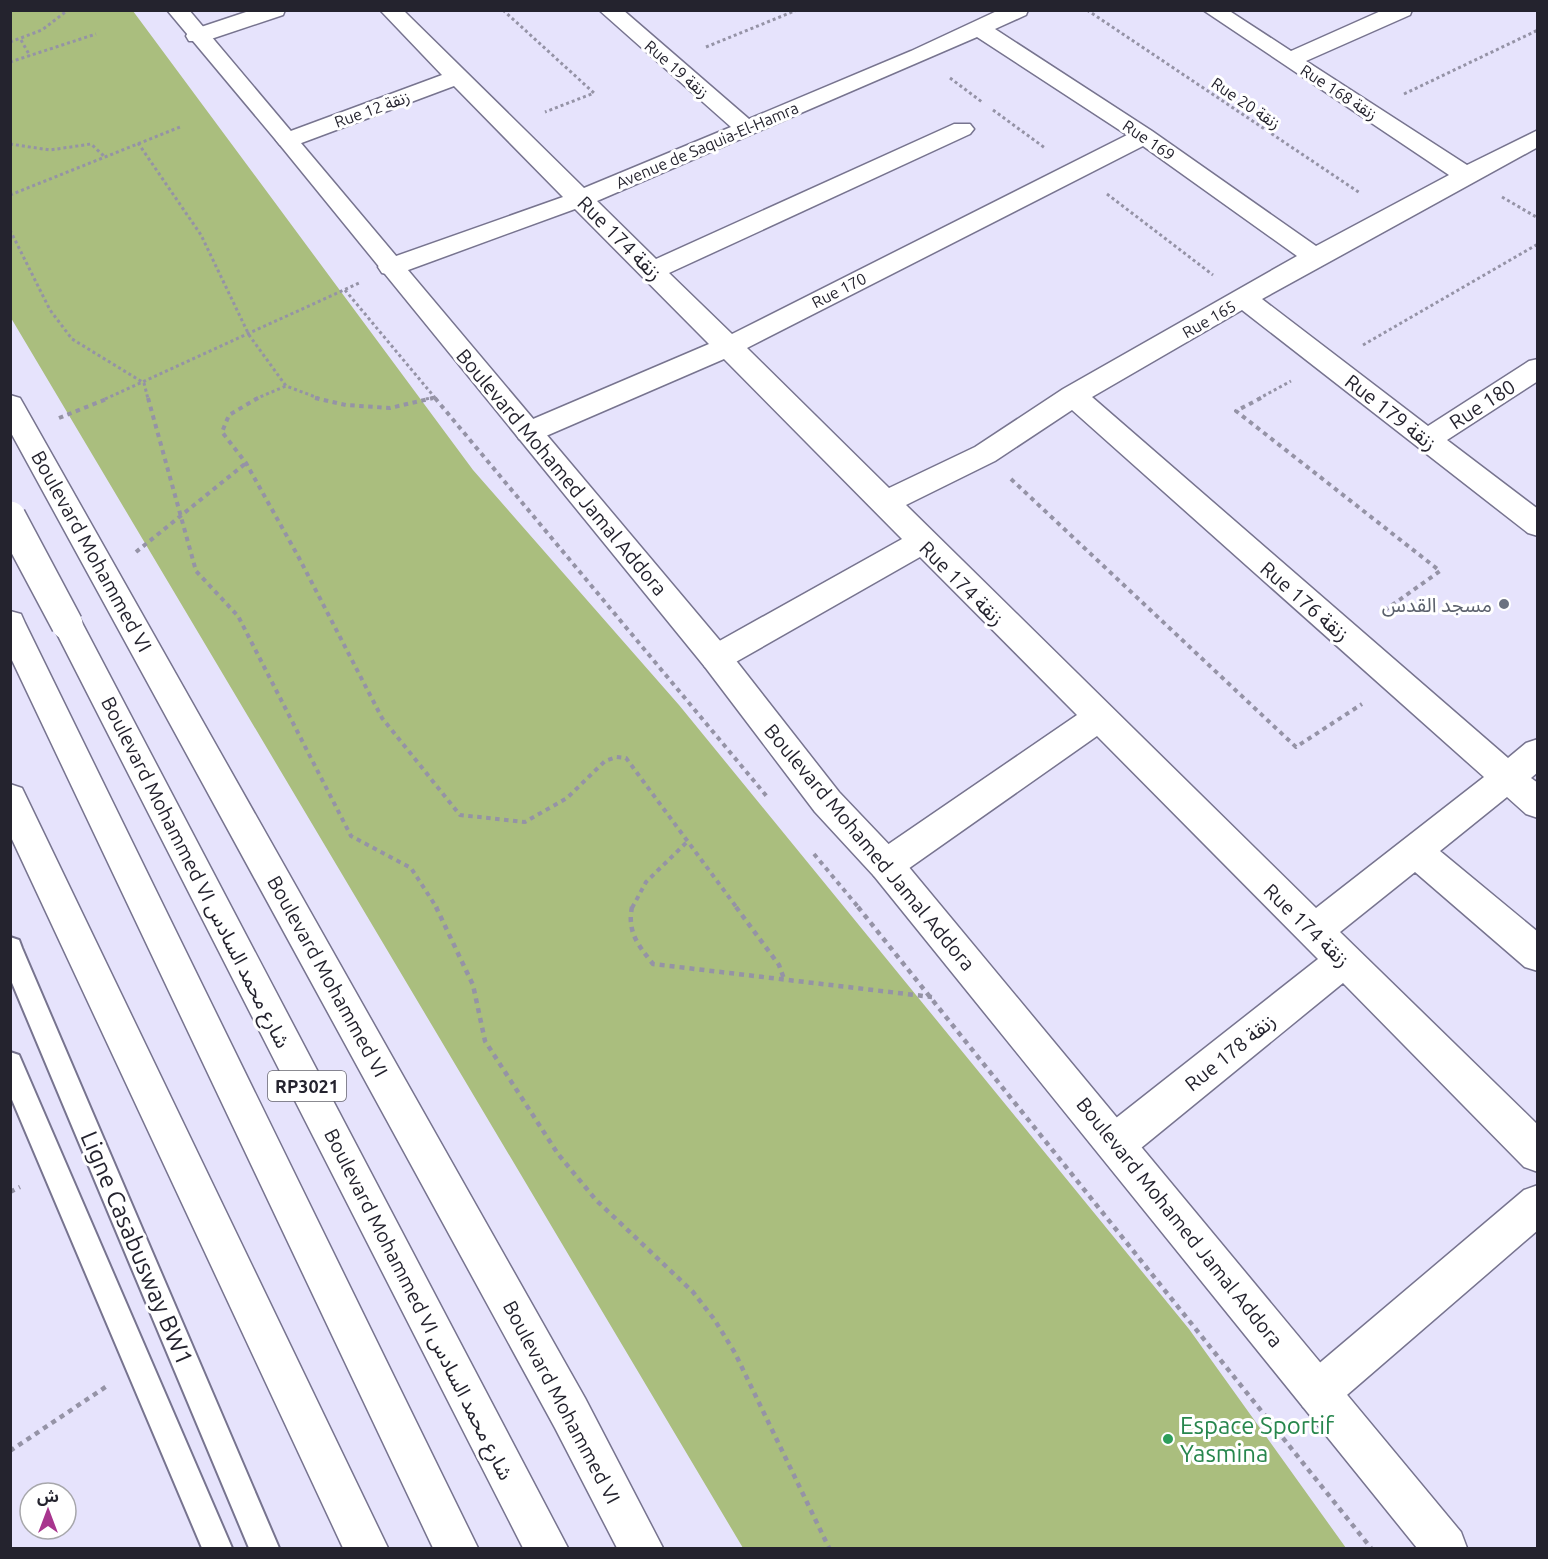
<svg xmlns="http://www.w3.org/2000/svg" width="1548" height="1559" viewBox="0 0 1548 1559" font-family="Ubuntu,'Noto Sans Arabic',sans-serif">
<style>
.green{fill:#aabe7e}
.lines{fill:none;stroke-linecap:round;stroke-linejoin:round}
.lane-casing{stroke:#77748f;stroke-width:4}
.street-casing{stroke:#77748f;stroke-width:3}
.secondary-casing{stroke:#77748f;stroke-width:3}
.primary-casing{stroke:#77748f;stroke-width:3}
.highway-casing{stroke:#77748f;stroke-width:3}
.path-far2{stroke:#9593a6;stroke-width:3;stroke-dasharray:3 3;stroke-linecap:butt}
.path-far1{stroke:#9593a6;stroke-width:4;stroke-dasharray:4.5 4.5;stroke-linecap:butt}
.path{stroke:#9593a6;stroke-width:4.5;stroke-dasharray:5 5;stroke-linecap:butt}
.lane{fill:#fff;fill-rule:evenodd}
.street{fill:#fff;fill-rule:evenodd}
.secondary{fill:#fff;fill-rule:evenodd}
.primary{fill:#fff;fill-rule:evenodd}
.highway{fill:#fff;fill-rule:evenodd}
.highway-bridge-casing{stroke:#77748f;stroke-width:34;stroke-linecap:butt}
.highway-bridge{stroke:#fff;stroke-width:31}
.worship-dot{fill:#6b7280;stroke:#fff;stroke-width:2}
.leisure-dot{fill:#2e9e5b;stroke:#fff;stroke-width:2}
.labels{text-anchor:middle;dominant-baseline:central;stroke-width:6;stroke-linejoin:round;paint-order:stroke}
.far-street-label{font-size:16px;fill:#24232e;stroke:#fff}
.shield{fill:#fff;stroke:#66656d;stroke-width:1.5}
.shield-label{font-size:18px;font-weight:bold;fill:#24232e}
.street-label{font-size:20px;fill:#24232e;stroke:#fff}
.worship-label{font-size:20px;fill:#5b616d;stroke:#fff;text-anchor:end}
.near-street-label{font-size:24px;fill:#24232e;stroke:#fff}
.near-leisure-label{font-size:24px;fill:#27864d;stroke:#fff;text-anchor:start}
</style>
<rect width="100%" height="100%" fill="#e6e3fc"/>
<path class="green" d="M 10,11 L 133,11 L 473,470 L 679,705 L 1189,1329 L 1346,1548 L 743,1548 L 11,318 Z"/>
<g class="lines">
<defs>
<path id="lane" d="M 10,937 L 19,940 L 22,948 L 279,1548 L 249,1548 L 10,978 Z
M 10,1052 L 19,1055 L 232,1548 L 202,1548 L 10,1095 Z"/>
<path id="street" d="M 252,10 L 285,10 L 283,15 L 205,41 L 189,41 L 186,36 L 189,31 Z
M 380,10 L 403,10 L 584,188 L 731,127 L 599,10 L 623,10 L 749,119 L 911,51 L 999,10 L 1028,10 L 1026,15 L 995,29 L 1152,131 L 1316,246 L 1449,175 L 1203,10 L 1228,10 L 1291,51 L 1383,10 L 1412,10 L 1410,15 L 1306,61 L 1467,165 L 1538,130 L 1538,147 L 1262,299 L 1428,426 L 1529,361 L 1538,359 L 1538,381 L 1447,440 L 1538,509 L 1538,536 L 1528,533 L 1242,310 L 1092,397 L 1508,758 L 1526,743 L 1538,739 L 1538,772 L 1531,778 L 1538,783 L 1538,818 L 1526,814 L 1507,797 L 1440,851 L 1538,932 L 1538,971 L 1525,967 L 1415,872 L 1340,932 L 1538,1125 L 1538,1172 L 1524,1167 L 1343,983 L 1130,1157 L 1116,1162 L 1102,1157 L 1097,1143 L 1102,1129 L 1318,959 L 1097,736 L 898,876 L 886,880 L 874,876 L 869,865 L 874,854 L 1077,715 L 920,557 L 727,667 L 716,671 L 705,667 L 700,658 L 705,649 L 902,539 L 724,359 L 539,439 L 529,442 L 519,439 L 515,432 L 519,425 L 709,344 L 575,209 L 400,273 L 391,275 L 382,273 L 378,267 L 382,261 L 563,197 L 454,86 L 296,145 L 280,145 L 276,140 L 280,135 L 442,75 ZM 977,37 L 1127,135 L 732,334 L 669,273 L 970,134 L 974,129 L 970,124 L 954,124 L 656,259 L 597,201 ZM 1143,146 L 1297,256 L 1063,389 L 975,447 L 889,488 L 747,348 ZM 1072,410 L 1484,777 L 1316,908 L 906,505 L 995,461 Z
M 1538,1185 L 1538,1230 L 1333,1407 L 1318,1413 L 1303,1407 L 1297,1392 L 1303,1377 L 1524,1190 Z"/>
<path id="secondary" d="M 167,10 L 189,10 L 727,649 L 839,792 L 898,854 L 1461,1532 L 1467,1548 L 1417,1548 L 874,876 L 815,812 L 705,667 L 280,145 Z"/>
<path id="primary" d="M 10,395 L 20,398 L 24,405 L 585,1398 L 663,1548 L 617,1548 L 555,1428 L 10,431 Z
M 10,784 L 22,788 L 388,1548 L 343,1548 L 10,835 Z"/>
<path id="highway" d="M 10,611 L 21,614 L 25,623 L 478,1548 L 433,1548 L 10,656 Z
M 67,612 L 78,615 L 568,1548 L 523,1548 L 52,624 L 56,615 Z"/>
</defs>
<use href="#lane" class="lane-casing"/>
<use href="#street" class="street-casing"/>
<use href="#secondary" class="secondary-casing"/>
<use href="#primary" class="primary-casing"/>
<use href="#highway" class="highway-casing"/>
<path class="path-far2" d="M 503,10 L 594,93 L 545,112
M 1087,10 L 1360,193
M 21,40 L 30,56
M 10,42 L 42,30 L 68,10
M 706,47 L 797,10
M 10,62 L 96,34
M 950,78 L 982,102
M 1404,94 L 1538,30
M 993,110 L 1045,148
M 138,143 L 201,235 L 249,335 L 286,386 L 321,399
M 10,144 L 50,150 L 91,144 L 105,157
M 1107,194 L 1213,275
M 10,195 L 180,127
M 1502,197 L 1538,218
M 10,230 L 50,310 L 72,339 L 144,383 L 148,399
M 345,290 L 436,399
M 1363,345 L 1538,244
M 105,399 L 359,283
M 255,399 L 286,386
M 426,399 L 435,397
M 1258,399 L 1291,381"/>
<path class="path-far1" d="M 148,398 L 196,571 L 238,616 L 351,836 L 411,868 L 437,908
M 258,398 L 229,415 L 222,432 L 246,463 L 298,556 L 382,718 L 460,815 L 525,822 L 567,798 L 605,761 L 616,757 L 626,758 L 737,908
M 315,398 L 346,405 L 390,408 L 433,398
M 435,398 L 769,799
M 1261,398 L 1236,411 L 1440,571 L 1381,613
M 59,418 L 109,398
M 1011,479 L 1296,747 L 1362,704
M 136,552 L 246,463
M 814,854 L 859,908
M 632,908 L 646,882 L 689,840"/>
<path class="path" d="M 436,907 L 473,985 L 485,1041 L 558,1154 L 596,1200 L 693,1292 L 714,1319 L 735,1353 L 829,1548
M 632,907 C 627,932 638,945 653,964 L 932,997
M 736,907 L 779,965 L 784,979
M 858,907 L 1371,1548
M 10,1192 L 20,1187
M 10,1451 L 107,1386"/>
<use href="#lane" class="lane"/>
<use href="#street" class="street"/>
<use href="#secondary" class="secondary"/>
<use href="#primary" class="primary"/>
<use href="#highway" class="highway"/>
<defs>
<path id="highway-bridge" d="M 10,517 L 67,624"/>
</defs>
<use href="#highway-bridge" class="highway-bridge-casing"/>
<use href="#highway-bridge" class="highway-bridge"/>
</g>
<circle class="worship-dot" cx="1504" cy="604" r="6"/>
<circle class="leisure-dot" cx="1168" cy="1439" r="6"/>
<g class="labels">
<g class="far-street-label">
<text transform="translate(677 69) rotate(41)">Rue 19 زنقة</text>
<text transform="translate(1339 92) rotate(33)">Rue 168 زنقة</text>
<text transform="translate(1246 103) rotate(34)">Rue 20 زنقة</text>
<text transform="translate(372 109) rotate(-20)">Rue 12 زنقة</text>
<text transform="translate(1149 140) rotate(34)">Rue 169</text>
<text transform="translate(707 145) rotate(-23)">Avenue de Saquia-El-Hamra</text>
<text transform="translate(839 290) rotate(-27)">Rue 170</text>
<text transform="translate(1209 319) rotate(-30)">Rue 165</text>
</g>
<rect class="shield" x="268" y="1071" width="78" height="30" rx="4.5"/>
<g class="shield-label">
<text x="307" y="1086">RP3021</text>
</g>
<g class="street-label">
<text transform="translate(620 238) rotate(45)">Rue 174 زنقة</text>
<text transform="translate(1482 404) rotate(-33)">Rue 180</text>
<text transform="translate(1391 412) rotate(38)">Rue 179 زنقة</text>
<text transform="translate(562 472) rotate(50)">Boulevard Mohamed Jamal Addora</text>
<text transform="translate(92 551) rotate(61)">Boulevard Mohammed VI</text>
<text transform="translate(962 583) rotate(45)">Rue 174 زنقة</text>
<text transform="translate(1305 601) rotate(41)">Rue 176 زنقة</text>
<text transform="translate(870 847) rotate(50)">Boulevard Mohamed Jamal Addora</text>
<text transform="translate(196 872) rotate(63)">Boulevard Mohammed VI شارع محمد السادس</text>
<text transform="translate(1307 925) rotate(44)">Rue 174 زنقة</text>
<text transform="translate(328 976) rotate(61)">Boulevard Mohammed VI</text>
<text transform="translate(1230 1052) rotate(-39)">Rue 178 زنقة</text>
<text transform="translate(1180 1222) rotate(51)">Boulevard Mohamed Jamal Addora</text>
<text transform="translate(419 1304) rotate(63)">Boulevard Mohammed VI شارع محمد السادس</text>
<text transform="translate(562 1402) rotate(62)">Boulevard Mohammed VI</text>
</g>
<g class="worship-label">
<text x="1492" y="604">مسجد القدس</text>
</g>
<g class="near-street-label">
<text transform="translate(137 1248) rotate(67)">Ligne Casabusway BW1</text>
</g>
<g class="near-leisure-label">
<text x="1180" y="1425">Espace Sportif<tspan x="1180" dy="28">Yasmina</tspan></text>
</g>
</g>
<rect width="1548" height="1559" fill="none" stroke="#24232e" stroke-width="24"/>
<g transform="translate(48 1511)"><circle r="28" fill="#ffffff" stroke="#a7a7ab" stroke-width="1.5"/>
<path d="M0-4.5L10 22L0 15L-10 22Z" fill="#a8358e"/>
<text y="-9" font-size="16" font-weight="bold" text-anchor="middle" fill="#24232e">ش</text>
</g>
</svg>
